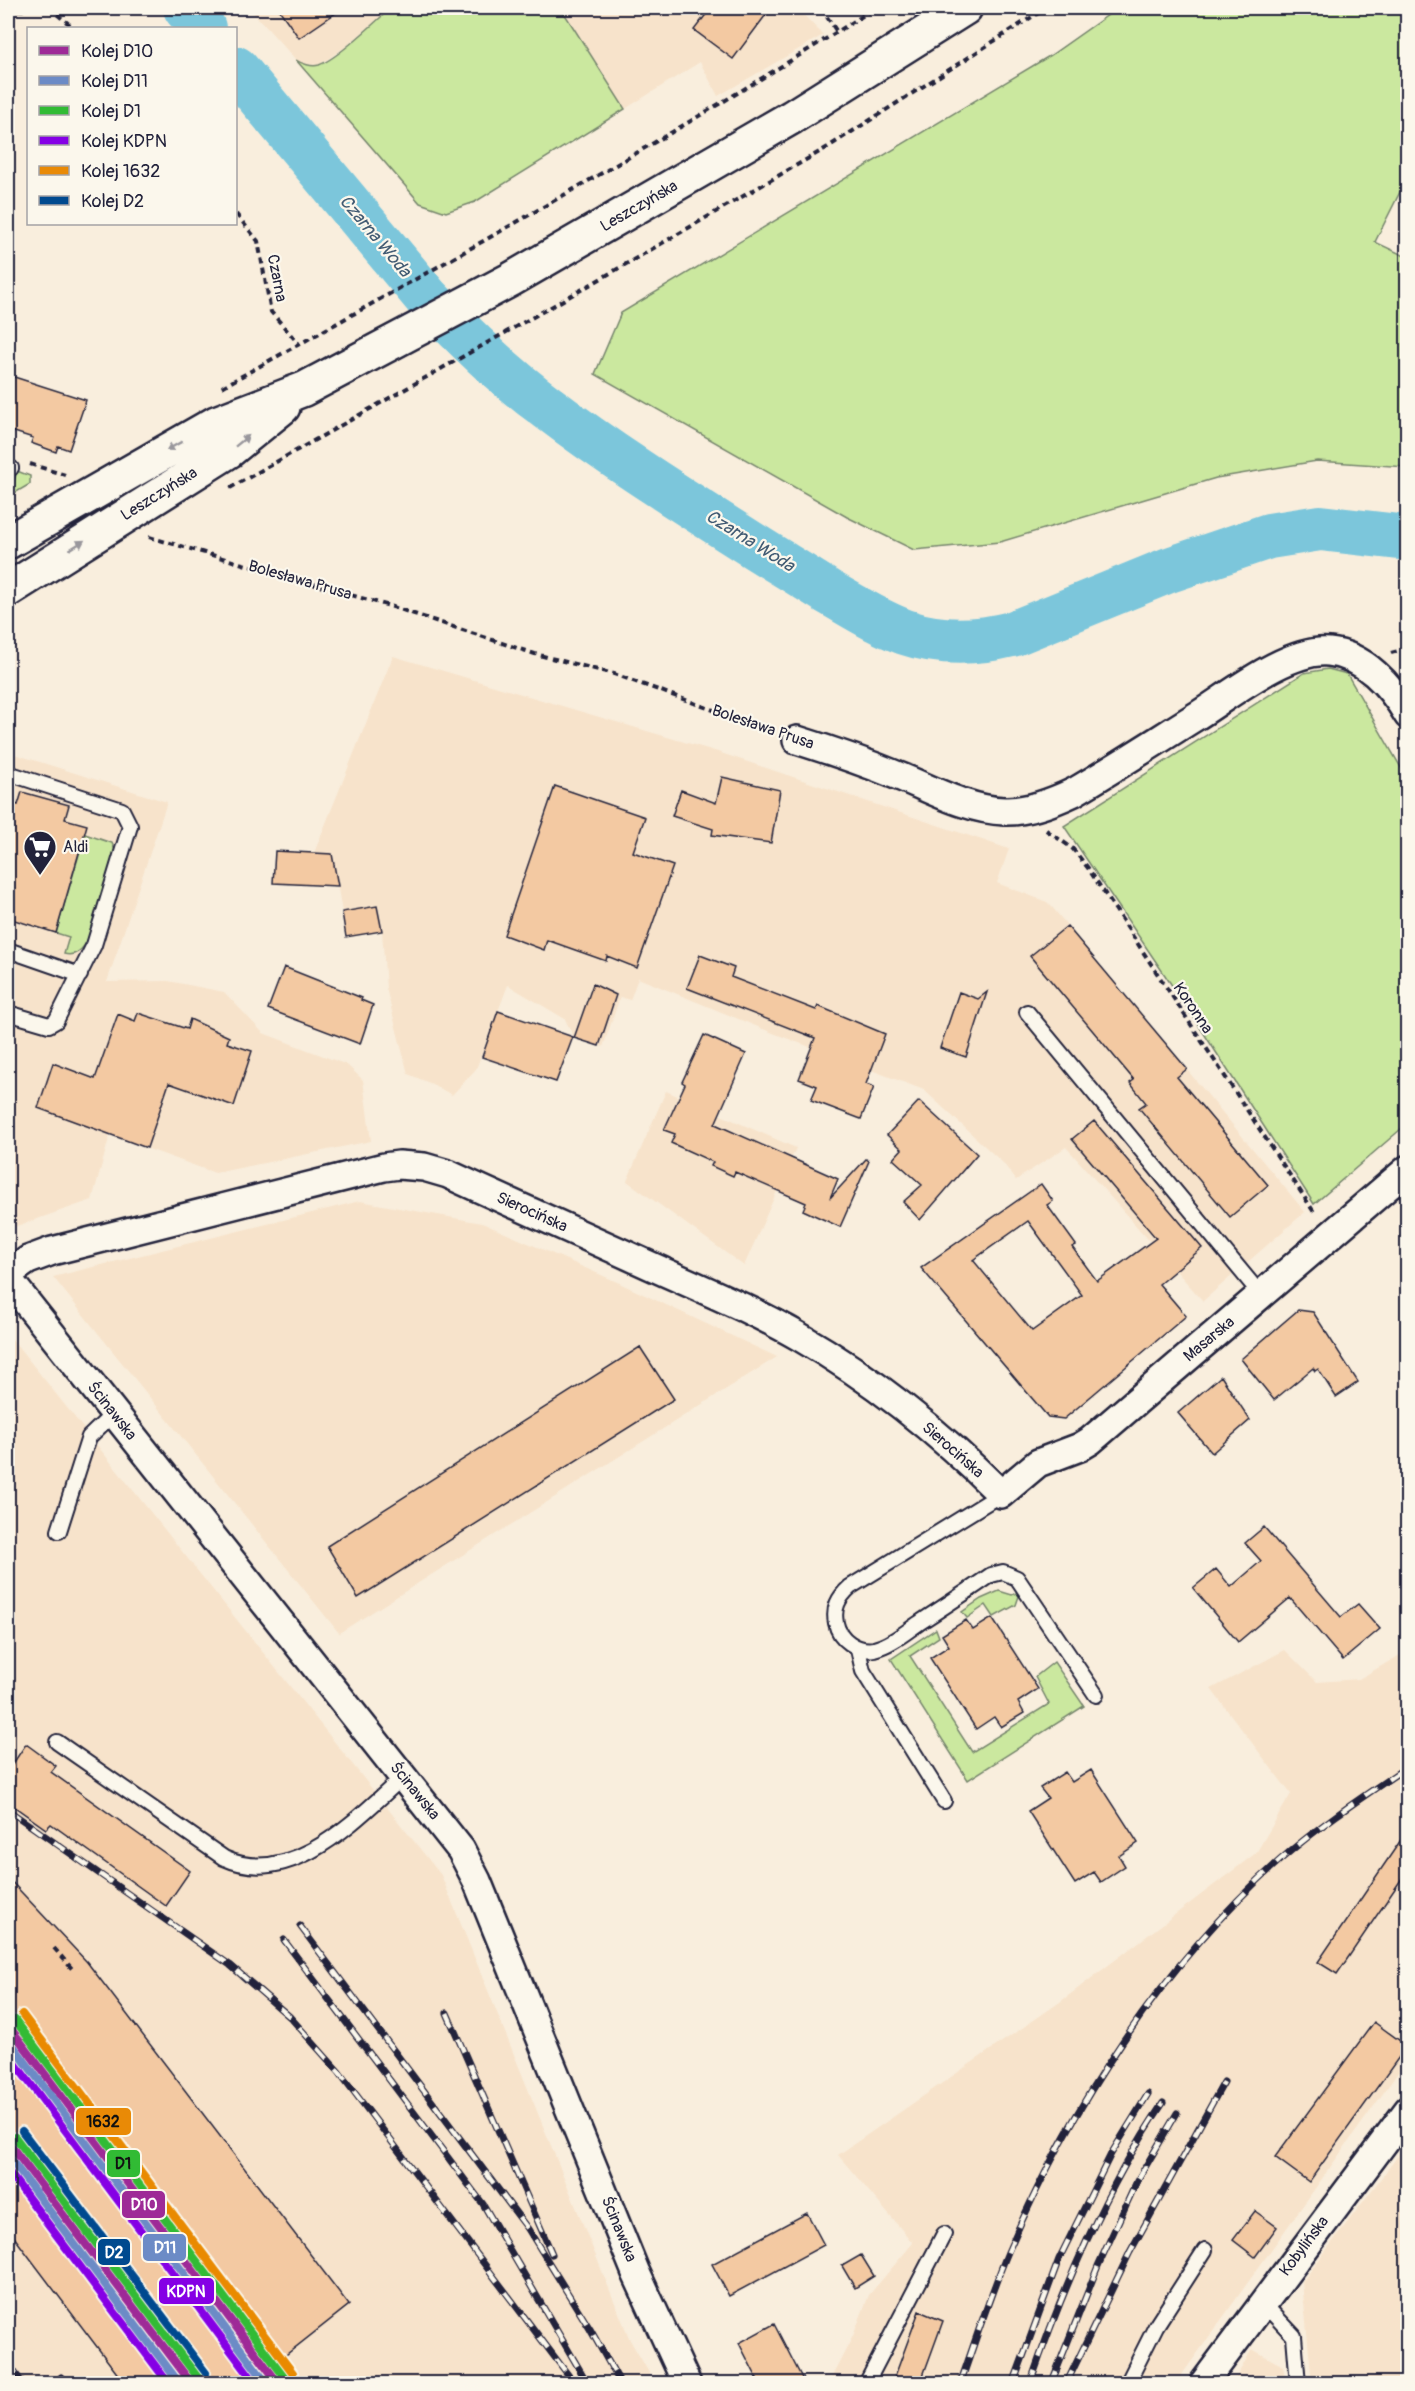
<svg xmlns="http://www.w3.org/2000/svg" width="1415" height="2391" viewBox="0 0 1415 2391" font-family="Pangolin,sans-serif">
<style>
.built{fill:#f7e3cb}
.green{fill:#cbe89f;stroke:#76856d;stroke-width:1.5}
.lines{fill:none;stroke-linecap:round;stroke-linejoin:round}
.river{stroke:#7bc6db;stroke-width:46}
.building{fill:#f3c9a2;stroke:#22223b;stroke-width:1.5;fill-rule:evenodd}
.lane-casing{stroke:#22223b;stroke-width:18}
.street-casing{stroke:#22223b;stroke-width:32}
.secondary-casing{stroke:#22223b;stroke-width:38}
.path{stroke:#22223b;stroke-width:4;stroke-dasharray:6 4.5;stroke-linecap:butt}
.lane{stroke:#fbf7ec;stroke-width:14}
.street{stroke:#fbf7ec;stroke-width:27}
.secondary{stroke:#fbf7ec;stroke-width:33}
.rail-casing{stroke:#22223b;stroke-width:7}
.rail{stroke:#fbf7ec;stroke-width:4.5;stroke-dasharray:14;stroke-linecap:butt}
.rail-1-casing{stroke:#fbf7ec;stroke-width:12}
.rail-2-casing{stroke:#fbf7ec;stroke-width:12}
.rail-3-casing{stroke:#fbf7ec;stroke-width:12}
.rail-4-casing{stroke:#fbf7ec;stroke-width:12}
.rail-5-casing{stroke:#fbf7ec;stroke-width:12}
.rail-6-casing{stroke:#fbf7ec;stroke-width:12}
.rail-1{stroke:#9e2a97;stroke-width:8}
.rail-2{stroke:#6c8bc6;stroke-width:8}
.rail-3{stroke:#31bb34;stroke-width:8}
.rail-4{stroke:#8500e5;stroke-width:8}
.rail-5{stroke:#e98a06;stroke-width:8}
.rail-6{stroke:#004a8f;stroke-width:8}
.oneway{fill:#99979c}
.labels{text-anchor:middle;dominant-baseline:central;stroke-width:4.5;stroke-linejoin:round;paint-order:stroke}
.street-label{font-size:16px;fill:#22223b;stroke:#fbf7ec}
.poi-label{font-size:16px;fill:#22223b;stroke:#fbf7ec;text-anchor:start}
.water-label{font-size:18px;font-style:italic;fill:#415b73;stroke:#fbf7ec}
.line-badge{stroke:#fbf7ec;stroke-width:2}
.badge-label{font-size:16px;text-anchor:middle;font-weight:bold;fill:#fff}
.pale-badge-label{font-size:16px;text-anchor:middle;font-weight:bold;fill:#111}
</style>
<rect width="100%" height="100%" fill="#f9eedd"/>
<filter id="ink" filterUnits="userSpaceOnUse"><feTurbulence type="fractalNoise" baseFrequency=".0167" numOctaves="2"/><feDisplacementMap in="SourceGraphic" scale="12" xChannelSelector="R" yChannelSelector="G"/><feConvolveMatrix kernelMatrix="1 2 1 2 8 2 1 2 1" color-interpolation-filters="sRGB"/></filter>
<g filter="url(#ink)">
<path class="built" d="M 249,8 L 391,8 L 344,48 L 319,65 L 303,64 L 296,60 Z
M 561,8 L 797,8 L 823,35 L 718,96 L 700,62 L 625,109 Z
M 393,656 L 718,752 L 1009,849 L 997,883 L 1047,902 L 1052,907 L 1305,1212 L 1203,1301 L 1066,1147 L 1016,1180 L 1003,1163 L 924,1090 L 773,1033 L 638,978 L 630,1000 L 620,997 L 603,1047 L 574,1038 L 565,1019 L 508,985 L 476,1069 L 452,1095 L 432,1084 L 408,1074 L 386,988 L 382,931 L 377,906 L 342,912 L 332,854 L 314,853 Z
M 8,752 L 167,802 L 107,982 L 168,981 L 224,992 L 263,1033 L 347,1065 L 363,1080 L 371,1141 L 215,1173 L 110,1135 L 92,1200 L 11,1228 L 8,1223 Z
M 666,1091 L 796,1148 L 744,1266 L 627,1181 Z
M 360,1201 L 482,1223 L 615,1281 L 777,1357 L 339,1633 L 53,1277 Z
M 8,1334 L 441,1875 L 630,2340 L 655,2383 L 8,2383 Z
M 1285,1650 L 1317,1682 L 1359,1679 L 1407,1651 L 1407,2060 L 1176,2383 L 828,2384 L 853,2336 L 869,2295 L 913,2243 L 838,2155 L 1060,2002 L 1256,1853 L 1291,1794 L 1211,1689 Z
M 1407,2144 L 1407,2383 L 1312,2383 L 1302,2282 Z
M 1252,2349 L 1283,2366 L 1286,2383 L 1233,2383 Z"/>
<path class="green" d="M 391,8 L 561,8 L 625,109 L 475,202 L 446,212 L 420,203 L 296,60 C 302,64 312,67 319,65 C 337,59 376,21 391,8 Z
M 1118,8 L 1407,8 L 1407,178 L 1375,242 L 1407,257 L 1407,467 L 1317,461 L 1216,478 L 1000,542 L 914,550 L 847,517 L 595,374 L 621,313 L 1051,55 Z
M 17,471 L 30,476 L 30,484 L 8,497 L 8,488 L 13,484 Z
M 1328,669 L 1347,674 L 1407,778 L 1408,1123 L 1314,1204 L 1194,1018 L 1064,826 L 1304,673 Z
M 85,834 L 112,843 L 116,853 C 109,874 95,931 84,946 C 79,953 72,956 64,954 L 69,937 L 56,933 Z
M 999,1591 L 1012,1595 L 1016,1593 L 1019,1596 L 1016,1605 L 994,1617 L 986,1605 L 967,1618 L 962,1612 L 981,1599 Z
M 936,1629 L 939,1637 L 910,1656 L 972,1752 L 1049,1704 L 1035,1677 L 1054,1662 L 1084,1706 L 968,1780 L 891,1659 Z"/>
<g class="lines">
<path class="river" d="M 186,8 L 203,28
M 236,69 L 426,297 C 464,336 503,375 547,407 C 610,455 677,497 743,539 C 771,557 800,574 828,592 C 853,606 877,622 905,632 C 940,644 976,643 1012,634 L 1169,570 L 1269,536 L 1320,528 L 1408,538"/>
</g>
<path class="building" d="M 278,8 L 343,8 L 299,38 Z
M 711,8 L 771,8 L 733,59 L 694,30 Z
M 8,375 L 86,400 L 69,450 L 58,446 L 56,452 L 31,443 L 33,438 L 8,430 Z
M 722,777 L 780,790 L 771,843 L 712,835 L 713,829 L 672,816 L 681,790 L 716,803 Z
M 555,786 L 645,817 L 633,852 L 673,866 L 637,968 L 607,956 L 606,961 L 547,940 L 544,950 L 504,935 Z
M 22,792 L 69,805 L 65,819 L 87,825 L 56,933 L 8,918 L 8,802 L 18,805 Z
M 275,851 L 332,854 L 338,886 L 273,883 Z
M 377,906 L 382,931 L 346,937 L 342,912 Z
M 1067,926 L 1187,1069 L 1177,1077 L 1268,1185 L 1230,1217 L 1139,1108 L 1146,1103 L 1130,1083 L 1134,1080 L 1030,956 Z
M 700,955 L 734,968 L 731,977 L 816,1010 L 818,1006 L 885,1034 L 866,1084 L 874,1087 L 861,1119 L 811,1100 L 817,1086 L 799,1079 L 815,1038 L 687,988 Z
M 284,967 L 362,998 L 361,1000 L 373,1005 L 360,1044 L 268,1009 Z
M 593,984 L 616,995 L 599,1046 L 574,1038 Z
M 959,992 L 978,999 L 987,992 L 966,1057 L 940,1048 Z
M 498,1011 L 573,1037 L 556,1082 L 482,1057 Z
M 138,1013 L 187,1029 L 190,1019 L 229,1037 L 227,1043 L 252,1051 L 234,1106 L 169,1083 L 147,1148 L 38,1108 L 53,1063 L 95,1079 L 118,1014 L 135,1021 Z
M 704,1035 L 746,1054 L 715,1124 L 838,1179 L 830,1198 L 866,1159 L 869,1161 L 840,1227 L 803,1210 L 806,1203 L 735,1172 L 733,1176 L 711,1166 L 713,1162 L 671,1143 L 675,1134 L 664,1130 L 685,1084 L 682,1082 Z
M 919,1101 L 977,1154 L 920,1220 L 903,1202 L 922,1185 L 893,1159 L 902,1149 L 887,1135 Z
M 1094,1121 L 1202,1248 L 1159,1284 L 1186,1316 L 1064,1419 L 1048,1417 L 921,1268 L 1041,1184 L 1053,1201 L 1047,1205 L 1076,1245 L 1072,1247 L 1097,1281 L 1156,1238 L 1072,1139 ZM 1028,1221 L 1082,1295 L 1032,1331 L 973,1260 Z
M 1298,1310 L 1313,1312 L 1358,1382 L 1336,1397 L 1318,1369 L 1315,1371 L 1313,1368 L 1274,1400 L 1241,1359 Z
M 640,1347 L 674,1399 L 358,1598 L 327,1546 Z
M 1221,1376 L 1250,1420 L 1212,1453 L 1178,1413 Z
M 1264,1527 L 1341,1617 L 1358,1604 L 1380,1629 L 1343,1660 L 1290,1598 L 1238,1642 L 1193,1588 L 1216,1569 L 1231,1587 L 1261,1561 L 1245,1543 Z
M 992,1618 L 1038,1689 L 1018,1702 L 1024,1713 L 1001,1727 L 994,1717 L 976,1729 L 930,1658 L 949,1646 L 942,1635 L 966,1620 L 973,1630 Z
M 26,1744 L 56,1766 L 51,1772 L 190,1871 L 166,1906 L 51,1824 L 46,1829 L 8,1802 L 8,1771 Z
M 1091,1770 L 1138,1843 L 1119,1856 L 1125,1866 L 1101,1882 L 1094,1872 L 1075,1884 L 1028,1811 L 1048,1798 L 1040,1788 L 1065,1772 L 1072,1782 Z
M 1407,1831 L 1407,1871 L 1337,1974 L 1318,1962 Z
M 8,1878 L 87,1962 L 349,2305 L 249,2384 L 125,2384 L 8,2229 Z
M 1374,2022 L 1407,2046 L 1309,2182 L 1275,2157 Z
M 1255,2211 L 1277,2227 L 1255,2257 L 1233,2240 Z
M 807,2213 L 824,2245 L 729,2296 L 712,2264 Z
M 861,2255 L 874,2276 L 855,2288 L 842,2266 Z
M 919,2311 L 943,2321 L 920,2384 L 892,2384 Z
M 774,2324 L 805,2384 L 760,2384 L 739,2343 Z"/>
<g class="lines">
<defs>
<path id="lane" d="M 8,467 L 11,468
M 8,773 L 122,810 L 130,826 L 94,945 L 56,1021 L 49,1025 L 8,1013
M 8,950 L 80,975
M 1027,1012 L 1261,1295
M 1001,1494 L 850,1587 C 838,1598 833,1608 836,1623 C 839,1639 857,1652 874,1649 C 891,1645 907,1631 922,1621 C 945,1606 968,1591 991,1575 L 1003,1572 L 1017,1578 L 1096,1695
M 59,1531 L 89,1437 L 114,1413
M 858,1649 L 863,1671 L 944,1801
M 57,1742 L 224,1858 C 292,1889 356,1819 403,1777
M 1262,2302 L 1294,2336 L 1298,2384
M 866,2384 L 944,2234
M 1127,2384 L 1156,2326 L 1205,2250"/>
<path id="street" d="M 797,740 C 832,751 867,763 901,777 C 933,790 969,810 1004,811 C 1028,812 1053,802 1074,792 C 1115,768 1155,742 1195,717 C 1229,696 1288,648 1329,652 C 1364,655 1391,686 1408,715
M 8,1274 L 28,1260 L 52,1251 L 384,1167 L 399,1165 L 424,1167 L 448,1174 C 519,1207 590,1238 660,1270 C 707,1291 755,1311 800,1337 C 873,1379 941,1434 1001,1494 L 1038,1463 L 1080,1447 L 1090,1441 L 1408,1169
M 8,1279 L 461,1850 L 477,1881 L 636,2273 L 687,2384
M 1203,2384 L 1408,2110"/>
<path id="secondary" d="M 8,542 L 216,423 L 304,389 L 510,280 L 792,117 L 965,8
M 8,590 L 229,451 L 283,407"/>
</defs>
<use href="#lane" class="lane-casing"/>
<use href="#street" class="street-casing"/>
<use href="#secondary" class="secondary-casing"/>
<path class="path" d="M 49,8 L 74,28
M 821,8 L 837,32
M 8,11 L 10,9 L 27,10 L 29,8
M 236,214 L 258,241 L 271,312 L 299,344
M 222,387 C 442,265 662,143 875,8
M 30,464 L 65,475
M 230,488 L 595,282 L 828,147 L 1046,8
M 149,537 L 393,607 L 535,654 L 614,674 L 774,732
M 1391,653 L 1408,648
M 1046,830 L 1072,848 L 1088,868 L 1316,1215
M 54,1948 L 74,1971"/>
<use href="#lane" class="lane"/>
<use href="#street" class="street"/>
<use href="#secondary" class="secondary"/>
<defs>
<path id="rail" d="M 8,1810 L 230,1965 L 290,2017 L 339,2072 L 575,2384
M 300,1926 L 528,2229 L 590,2329 L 621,2384
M 284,1940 L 483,2204 L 588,2384
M 447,2013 L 552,2254
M 8,2052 L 257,2384
M 8,2363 L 23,2384
M 61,2377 L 66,2384
M 960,2384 C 976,2339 990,2295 1008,2252 C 1071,2106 1161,1966 1280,1860 C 1320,1825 1364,1796 1408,1766
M 1013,2384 L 1059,2259 L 1111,2154 L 1148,2094
M 1030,2384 C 1064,2286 1105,2189 1163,2103
M 1051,2384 L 1098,2266 L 1137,2181 L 1177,2113
M 1066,2384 L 1130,2252 L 1224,2082"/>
</defs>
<use href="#rail" class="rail-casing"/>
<use href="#rail" class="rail"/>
<defs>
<path id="rail-1" d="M 8,2025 L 279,2384
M 8,2142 L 192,2384"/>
<path id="rail-2" d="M 8,2039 L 267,2384
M 8,2156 L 180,2384"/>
<path id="rail-3" d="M 15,2020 L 286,2379
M 15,2137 L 199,2379"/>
<path id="rail-4" d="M 8,2054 L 256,2384
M 8,2171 L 169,2384"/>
<path id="rail-5" d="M 22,2014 L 293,2373"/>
<path id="rail-6" d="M 22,2131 L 206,2373"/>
</defs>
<use href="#rail-1" class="rail-1-casing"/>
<use href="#rail-2" class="rail-2-casing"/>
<use href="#rail-3" class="rail-3-casing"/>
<use href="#rail-4" class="rail-4-casing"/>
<use href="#rail-5" class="rail-5-casing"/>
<use href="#rail-6" class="rail-6-casing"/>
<use href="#rail-1" class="rail-1"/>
<use href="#rail-2" class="rail-2"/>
<use href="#rail-3" class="rail-3"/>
<use href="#rail-4" class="rail-4"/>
<use href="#rail-5" class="rail-5"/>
<use href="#rail-6" class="rail-6"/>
</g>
<defs><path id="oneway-solid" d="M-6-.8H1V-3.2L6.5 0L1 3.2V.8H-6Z" transform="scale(1.5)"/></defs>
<g class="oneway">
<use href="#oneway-solid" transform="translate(242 441) rotate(-39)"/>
<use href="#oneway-solid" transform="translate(174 446) rotate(151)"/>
<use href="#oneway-solid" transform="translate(77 545) rotate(-32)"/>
</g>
</g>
<defs>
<symbol id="supermarket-pin" viewBox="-11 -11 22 30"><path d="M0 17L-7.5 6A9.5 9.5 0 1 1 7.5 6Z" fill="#22223b" stroke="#fbf7ec"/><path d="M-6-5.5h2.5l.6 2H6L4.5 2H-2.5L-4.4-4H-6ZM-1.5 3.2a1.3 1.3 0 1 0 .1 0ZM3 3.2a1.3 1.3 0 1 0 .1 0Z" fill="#fff"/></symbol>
</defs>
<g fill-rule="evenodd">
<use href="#supermarket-pin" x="21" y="828" width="38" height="52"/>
</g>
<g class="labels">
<g class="street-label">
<text transform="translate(639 206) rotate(-30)">Leszczyńska</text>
<text transform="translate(277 278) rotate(79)">Czarna</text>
<text transform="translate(159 494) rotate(-32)">Leszczyńska</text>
<text transform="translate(300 580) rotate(16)">Bolesława Prusa</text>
<text transform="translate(763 727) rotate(19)">Bolesława Prusa</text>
<text transform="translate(1193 1008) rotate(56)">Koronna</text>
<text transform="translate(532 1212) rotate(24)">Sierocińska</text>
<text transform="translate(1209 1339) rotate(-40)">Masarska</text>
<text transform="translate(112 1411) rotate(52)">Ścinawska</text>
<text transform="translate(953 1450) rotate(41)">Sierocińska</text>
<text transform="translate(415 1791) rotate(51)">Ścinawska</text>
<text transform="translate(619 2229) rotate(68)">Ścinawska</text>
<text transform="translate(1304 2246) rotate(-53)">Kobylińska</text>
</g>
<g class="poi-label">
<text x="63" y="847">Aldi</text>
</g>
<g class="water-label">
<text transform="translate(375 236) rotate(50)">Czarna Woda</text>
<text transform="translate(750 541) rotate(32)">Czarna Woda</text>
</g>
</g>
<g class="line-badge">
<rect x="75" y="2107" width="57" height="29" rx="6" fill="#e98a06"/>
<rect x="106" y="2149" width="35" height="29" rx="6" fill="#31bb34"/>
<rect x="121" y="2190" width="45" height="29" rx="6" fill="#9e2a97"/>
<rect x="142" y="2233" width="45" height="29" rx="6" fill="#6c8bc6"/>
<rect x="97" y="2238" width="34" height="28" rx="6" fill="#004a8f"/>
<rect x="158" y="2277" width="57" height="28" rx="6" fill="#8500e5"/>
</g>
<g class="badge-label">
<text x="144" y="2210">D10</text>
<text x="165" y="2253">D11</text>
<text x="114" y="2258">D2</text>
<text x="186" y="2297">KDPN</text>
</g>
<g class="pale-badge-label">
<text x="103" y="2127">1632</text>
<text x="123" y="2169">D1</text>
</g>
<rect width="1415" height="2391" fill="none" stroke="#fbf7ec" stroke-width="30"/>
<rect x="15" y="15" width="1385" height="2361" fill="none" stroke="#22223b" stroke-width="2" filter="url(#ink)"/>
<rect x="27" y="27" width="210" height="198" fill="#fbf7ec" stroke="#a4a2a5" stroke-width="1.5"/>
<rect x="39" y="46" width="30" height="9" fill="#9e2a97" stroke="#a4a2a5" stroke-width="1.5"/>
<text x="81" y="57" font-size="18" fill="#22223b">Kolej D10</text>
<rect x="39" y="76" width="30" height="9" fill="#6c8bc6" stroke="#a4a2a5" stroke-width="1.5"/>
<text x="81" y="87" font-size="18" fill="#22223b">Kolej D11</text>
<rect x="39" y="106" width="30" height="9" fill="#31bb34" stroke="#a4a2a5" stroke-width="1.5"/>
<text x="81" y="117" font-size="18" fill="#22223b">Kolej D1</text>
<rect x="39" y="136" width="30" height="9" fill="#8500e5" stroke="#a4a2a5" stroke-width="1.5"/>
<text x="81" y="147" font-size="18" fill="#22223b">Kolej KDPN</text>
<rect x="39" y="166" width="30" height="9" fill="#e98a06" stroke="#a4a2a5" stroke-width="1.5"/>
<text x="81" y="177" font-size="18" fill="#22223b">Kolej 1632</text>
<rect x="39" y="196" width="30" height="9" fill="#004a8f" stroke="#a4a2a5" stroke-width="1.5"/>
<text x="81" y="207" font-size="18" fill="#22223b">Kolej D2</text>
</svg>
